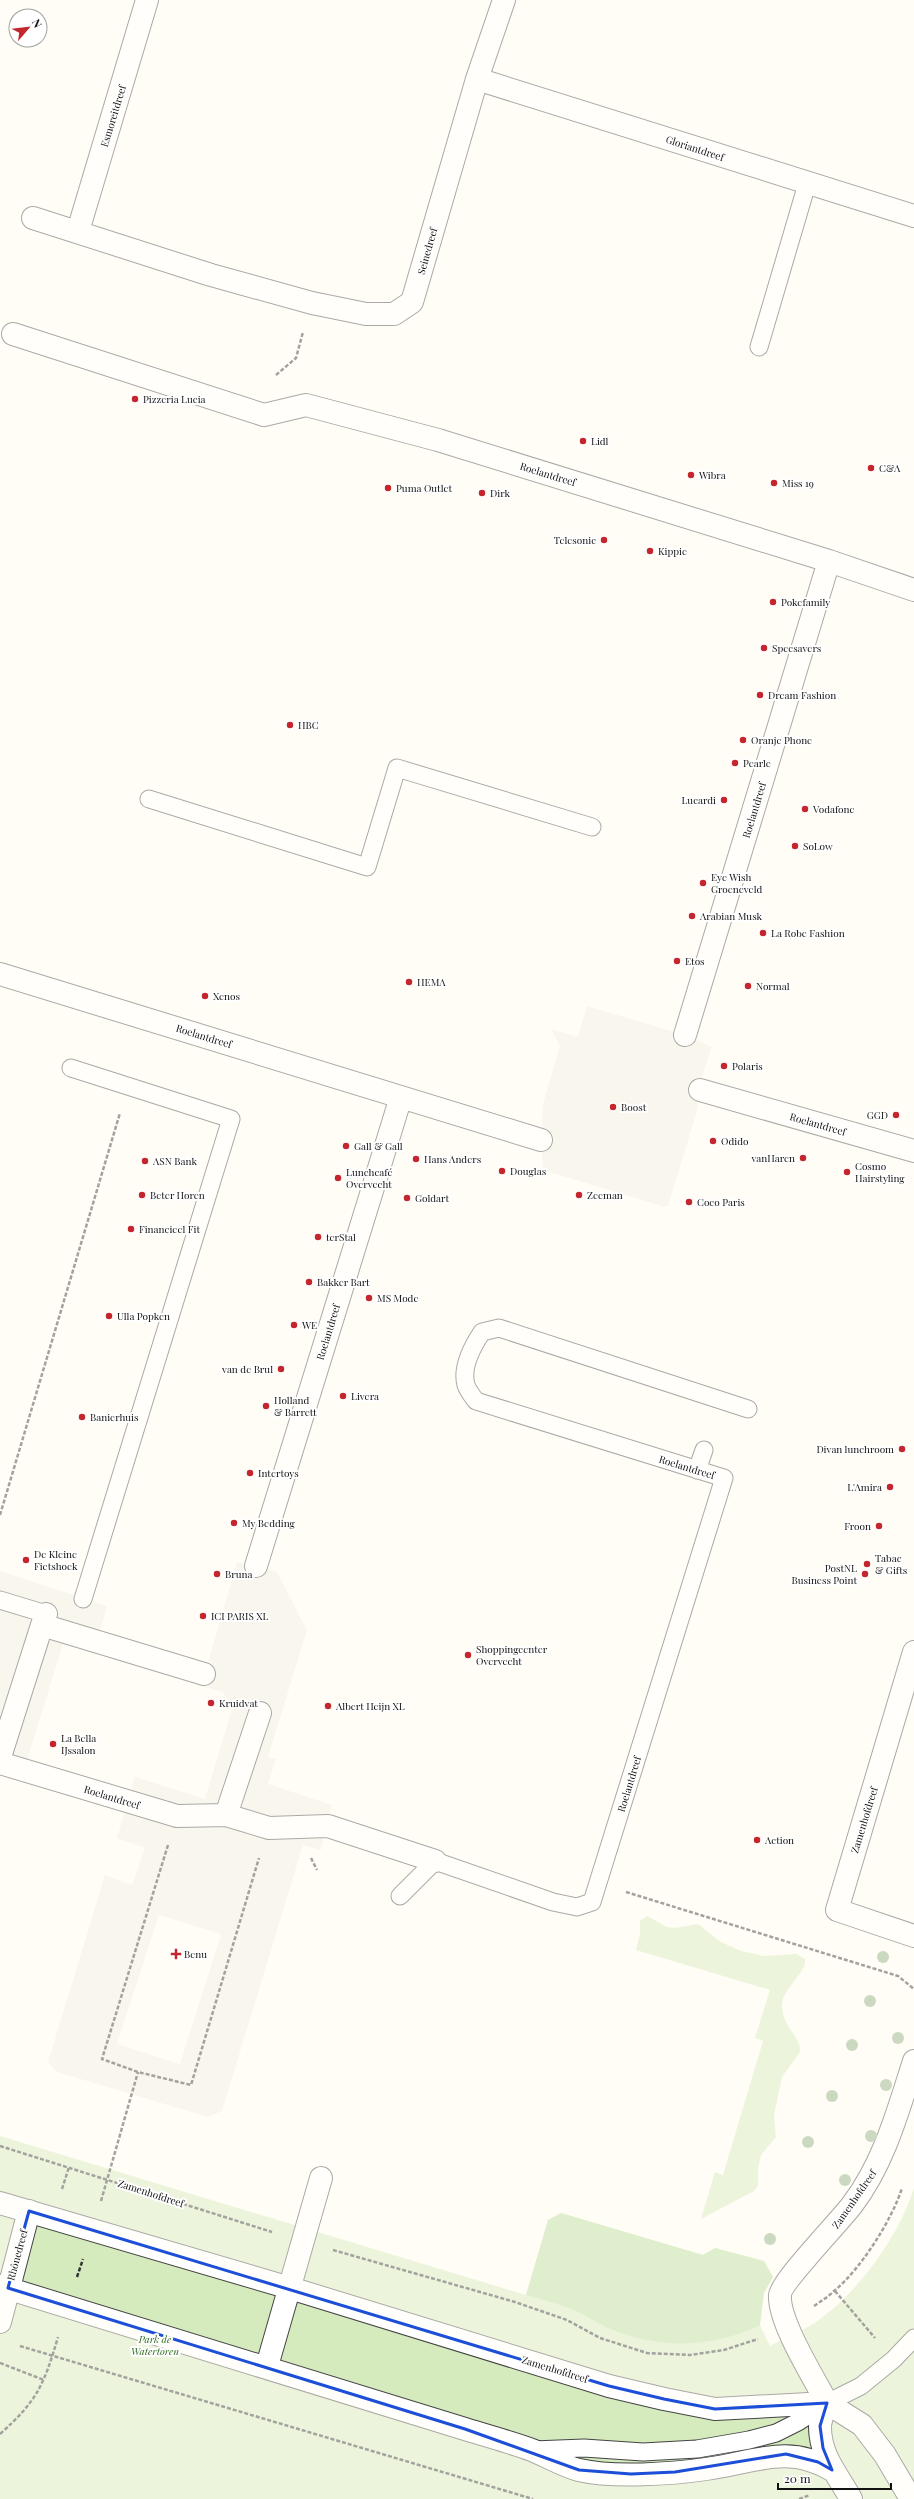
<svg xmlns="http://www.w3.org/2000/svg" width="914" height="2499" viewBox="0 0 914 2499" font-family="'Playfair Display',serif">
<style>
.green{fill:#d5ebbd}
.forest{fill:#b9dc9c}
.plaza{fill:#f1ede2;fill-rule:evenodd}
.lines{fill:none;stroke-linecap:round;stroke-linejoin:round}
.service-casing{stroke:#444;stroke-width:19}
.pedestrian-casing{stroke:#444;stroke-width:24}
.minor-casing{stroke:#444;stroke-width:24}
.tertiary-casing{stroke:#444;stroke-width:24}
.path{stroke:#333;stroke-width:2.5;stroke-dasharray:4 2;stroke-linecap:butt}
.service{stroke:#fff;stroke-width:17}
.pedestrian{stroke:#fff;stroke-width:22}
.minor{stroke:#fff;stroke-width:22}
.tertiary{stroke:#fff;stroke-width:22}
.tree{fill:#8dad7f}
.marked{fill:none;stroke:#1d4ed8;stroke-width:3;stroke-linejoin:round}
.poi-dot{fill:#c4262e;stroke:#fff;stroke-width:1.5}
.labels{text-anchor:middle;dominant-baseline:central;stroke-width:4;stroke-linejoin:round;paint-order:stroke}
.street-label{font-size:10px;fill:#111;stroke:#fff}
.poi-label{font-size:10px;fill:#111;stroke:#fff;text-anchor:start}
.park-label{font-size:10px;font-style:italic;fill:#2f6b1f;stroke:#fff}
</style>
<rect width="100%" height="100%" fill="#fffdf5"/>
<path class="green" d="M 647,1916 L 667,1927 L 675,1928 L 698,1924 L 721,1942 L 741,1951 L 764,1956 L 797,1954 L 805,1959 C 807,1973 783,1987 782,2005 C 781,2025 802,2038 800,2052 L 782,2077 L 774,2115 L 776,2137 L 761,2155 L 758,2168 L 758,2186 L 754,2191 L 701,2219 L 715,2172 L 723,2175 L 763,2041 L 755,2038 L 770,1990 L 636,1950 L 640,1934 L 640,1921 Z
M 0,2136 L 526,2295 L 548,2220 L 561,2213 L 703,2255 L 715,2248 L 764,2261 L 773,2277 L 764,2293 L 760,2325 L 770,2346 C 785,2338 802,2331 816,2322 C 858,2293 899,2236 914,2188 L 914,2499 L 0,2499 Z"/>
<path class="forest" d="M 561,2213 L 703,2255 L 715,2248 L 764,2261 L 773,2277 L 764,2293 L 760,2325 C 712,2349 657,2349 608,2328 C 596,2323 587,2315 576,2311 C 560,2304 543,2300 526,2295 L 548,2220 Z"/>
<path class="plaza" d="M 587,1006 L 685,1035 L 712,1047 L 703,1073 L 697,1111 L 668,1206 L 665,1207 L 543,1170 L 541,1140 L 543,1104 L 560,1046 L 551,1029 L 578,1037 Z
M 237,1562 L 277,1572 L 307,1630 L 268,1757 L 276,1759 L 268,1784 L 332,1805 L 321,1850 L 303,1845 L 222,2111 L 208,2117 L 57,2072 L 48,2062 L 105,1875 L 132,1885 L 145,1848 L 117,1838 L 135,1777 L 205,1799 L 232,1709 L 223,1692 L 201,1686 ZM 159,1915 L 221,1934 L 180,2064 L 117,2044 Z
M 0,1571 L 107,1606 L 94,1653 L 63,1644 L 24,1770 L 0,1769 Z"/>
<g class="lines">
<defs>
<path id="service" d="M 759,347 L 807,184
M 149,799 L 367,867 L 397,768 L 592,827
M 71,1068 L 231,1119 L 83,1599
M 697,1470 L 704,1450
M 0,1600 L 46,1614
M 400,1896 L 435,1861 L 553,1902 L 577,1907 L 592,1902 L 724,1478 L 476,1401 C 473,1397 468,1391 466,1385 C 461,1367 472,1347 482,1332 L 499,1328 L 748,1409
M 533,2450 L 584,2448 L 643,2452 L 697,2449 L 749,2440 L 776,2433 L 798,2422 L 827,2403 L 861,2386 L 894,2359 L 914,2338"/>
<path id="pedestrian" d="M 13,334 L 264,415 L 306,405 L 438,440 L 829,561 L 914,590
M 0,974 L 541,1140
M 685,1035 L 829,561
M 700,1090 L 914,1151
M 256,1566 L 401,1097
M 46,1614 L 42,1625 L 204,1674
M 260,1713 L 226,1815 L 269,1828 L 328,1826 L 435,1861
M 0,1757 L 42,1625
M 0,1763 L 177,1816 L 226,1815"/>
<path id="minor" d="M 477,79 L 914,216
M 33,218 L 211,275 L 312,303 L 366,314 L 394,314 L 412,302 L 477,79 L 504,0
M 78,231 L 147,0
M 914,1652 L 837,1910 L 914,1936
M 0,2322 L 29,2211
M 267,2366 L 321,2178
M 827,2403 C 814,2378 778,2321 780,2295 C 781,2282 840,2221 852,2205 C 884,2163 898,2111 914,2061"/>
<path id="tertiary" d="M 0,2203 L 290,2288 L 609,2386 L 664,2399 L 715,2409 L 827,2403
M 0,2286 L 465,2429 C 487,2436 510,2442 532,2450 C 547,2456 563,2466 579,2470 C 613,2478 672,2474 706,2469 C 754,2463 787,2443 832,2470
M 827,2403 L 862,2425 L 885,2455 L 911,2499
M 827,2403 C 825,2410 820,2419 820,2427 C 820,2456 838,2475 851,2499"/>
</defs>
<use href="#service" class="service-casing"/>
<use href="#pedestrian" class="pedestrian-casing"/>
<use href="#minor" class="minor-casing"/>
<use href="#tertiary" class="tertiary-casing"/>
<path class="path" d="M 276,375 L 296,358 L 303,332
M 0,1515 L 120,1113
M 168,1845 L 102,2059 L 138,2072 L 191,2085 L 259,1858
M 311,1858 L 317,1870
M 626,1892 L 898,1976 L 914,1989
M 0,2146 L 272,2232
M 62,2189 L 69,2167
M 101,2201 L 138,2072
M 333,2250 L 515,2302 L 567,2320 L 600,2338 L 647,2353 L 690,2355 L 724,2350 L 758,2339
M 77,2277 L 83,2259
M 835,2291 L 875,2338
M 814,2306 C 821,2301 828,2297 834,2291 C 860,2270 892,2220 902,2188
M 20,2346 L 533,2499
M 0,2363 L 44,2380
M 0,2434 C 37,2401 44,2385 58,2337
M 799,2499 L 810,2495"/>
<use href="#service" class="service"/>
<use href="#pedestrian" class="pedestrian"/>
<use href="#minor" class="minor"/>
<use href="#tertiary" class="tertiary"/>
</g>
<g class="tree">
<circle cx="883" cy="1957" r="6"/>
<circle cx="870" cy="2001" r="6"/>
<circle cx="898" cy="2038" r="6"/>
<circle cx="852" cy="2045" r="6"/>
<circle cx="886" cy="2085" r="6"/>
<circle cx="832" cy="2096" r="6"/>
<circle cx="871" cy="2136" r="6"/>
<circle cx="808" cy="2142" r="6"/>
<circle cx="845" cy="2180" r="6"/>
<circle cx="770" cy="2239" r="6"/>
</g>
<path d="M0 0H914V2499H0ZM 29,2211 L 609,2386 L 664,2399 L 715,2409 L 827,2403 L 820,2426 L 823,2448 L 832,2470 L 818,2462 L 786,2454 L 675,2472 L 631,2474 L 579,2470 L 465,2429 L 8,2288 Z" fill="#fffdf5" fill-opacity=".55" fill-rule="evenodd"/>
<path class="marked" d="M 29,2211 L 609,2386 L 664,2399 L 715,2409 L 827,2403 L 820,2426 L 823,2448 L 832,2470 L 818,2462 L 786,2454 L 675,2472 L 631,2474 L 579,2470 L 465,2429 L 8,2288 Z"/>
<g class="poi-dot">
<circle cx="135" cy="399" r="4"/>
<circle cx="583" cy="441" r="4"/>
<circle cx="871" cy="468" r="4"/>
<circle cx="691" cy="475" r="4"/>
<circle cx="774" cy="483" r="4"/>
<circle cx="388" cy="488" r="4"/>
<circle cx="482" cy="493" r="4"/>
<circle cx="604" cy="540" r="4"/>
<circle cx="650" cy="551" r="4"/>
<circle cx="773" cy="602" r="4"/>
<circle cx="764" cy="648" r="4"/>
<circle cx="760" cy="695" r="4"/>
<circle cx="290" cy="725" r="4"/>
<circle cx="743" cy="740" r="4"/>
<circle cx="735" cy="763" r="4"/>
<circle cx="724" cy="800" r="4"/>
<circle cx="805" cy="809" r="4"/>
<circle cx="795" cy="846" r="4"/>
<circle cx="703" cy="883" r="4"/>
<circle cx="692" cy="916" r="4"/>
<circle cx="763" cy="933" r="4"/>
<circle cx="677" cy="961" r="4"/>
<circle cx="409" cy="982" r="4"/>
<circle cx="748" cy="986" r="4"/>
<circle cx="205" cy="996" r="4"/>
<circle cx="724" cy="1066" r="4"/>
<circle cx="613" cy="1107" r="4"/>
<circle cx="896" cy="1115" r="4"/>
<circle cx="713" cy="1141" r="4"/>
<circle cx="346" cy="1146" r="4"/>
<circle cx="803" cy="1158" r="4"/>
<circle cx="416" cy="1159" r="4"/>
<circle cx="145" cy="1161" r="4"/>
<circle cx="502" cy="1171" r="4"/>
<circle cx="847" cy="1172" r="4"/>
<circle cx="338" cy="1178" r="4"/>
<circle cx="142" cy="1195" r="4"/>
<circle cx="579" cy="1195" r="4"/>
<circle cx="407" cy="1198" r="4"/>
<circle cx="689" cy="1202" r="4"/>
<circle cx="131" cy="1229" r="4"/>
<circle cx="318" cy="1237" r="4"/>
<circle cx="309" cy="1282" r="4"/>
<circle cx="369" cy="1298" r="4"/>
<circle cx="109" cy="1316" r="4"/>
<circle cx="294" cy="1325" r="4"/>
<circle cx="281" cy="1369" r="4"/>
<circle cx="343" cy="1396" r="4"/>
<circle cx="266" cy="1406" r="4"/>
<circle cx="82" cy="1417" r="4"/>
<circle cx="902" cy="1449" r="4"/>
<circle cx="250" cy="1473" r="4"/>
<circle cx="890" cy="1487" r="4"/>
<circle cx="234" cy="1523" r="4"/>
<circle cx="879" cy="1526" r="4"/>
<circle cx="26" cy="1560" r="4"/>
<circle cx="867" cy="1564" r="4"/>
<circle cx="217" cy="1574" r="4"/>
<circle cx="865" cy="1574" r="4"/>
<circle cx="203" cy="1616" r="4"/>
<circle cx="468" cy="1655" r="4"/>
<circle cx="211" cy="1703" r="4"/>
<circle cx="328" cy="1706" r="4"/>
<circle cx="53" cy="1744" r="4"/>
<circle cx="757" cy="1840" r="4"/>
<path d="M174 1948h4v4h4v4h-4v4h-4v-4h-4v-4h4z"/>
</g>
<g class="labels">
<g class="street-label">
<text transform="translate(113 116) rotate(-73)">Esmoreitdreef</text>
<text transform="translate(695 148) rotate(18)">Gloriantdreef</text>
<text transform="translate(427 251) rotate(-74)">Seinedreef</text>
<text transform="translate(548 474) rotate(17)">Roelantdreef</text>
<text transform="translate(754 810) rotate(-73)">Roelantdreef</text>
<text transform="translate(204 1036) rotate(17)">Roelantdreef</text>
<text transform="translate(818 1124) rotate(16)">Roelantdreef</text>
<text transform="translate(328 1332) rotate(-73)">Roelantdreef</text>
<text transform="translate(687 1467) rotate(17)">Roelantdreef</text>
<text transform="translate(629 1784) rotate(-73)">Roelantdreef</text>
<text transform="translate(112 1797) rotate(17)">Roelantdreef</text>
<text transform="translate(864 1820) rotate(-73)">Zamenhofdreef</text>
<text transform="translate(151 2193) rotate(18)">Zamenhofdreef</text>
<text transform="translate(854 2199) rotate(-55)">Zamenhofdreef</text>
<text transform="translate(17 2255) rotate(-75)">Rhônedreef</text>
<text transform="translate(555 2369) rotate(17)">Zamenhofdreef</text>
</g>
<g class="poi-label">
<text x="143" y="399">Pizzeria Lucia</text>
<text x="591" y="441">Lidl</text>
<text x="879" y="468">C&amp;A</text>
<text x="699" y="475">Wibra</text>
<text x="782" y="483">Miss 19</text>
<text x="396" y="488">Puma Outlet</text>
<text x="490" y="493">Dirk</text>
<text x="596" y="540" text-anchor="end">Telesonic</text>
<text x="658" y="551">Kippie</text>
<text x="781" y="602">Pokefamily</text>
<text x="772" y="648">Specsavers</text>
<text x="768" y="695">Dream Fashion</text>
<text x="298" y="725">HBC</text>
<text x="751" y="740">Oranje Phone</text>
<text x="743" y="763">Pearle</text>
<text x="716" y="800" text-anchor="end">Lucardi</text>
<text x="813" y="809">Vodafone</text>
<text x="803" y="846">SoLow</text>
<text x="711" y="877">Eye Wish<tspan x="711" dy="12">Groeneveld</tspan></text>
<text x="700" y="916">Arabian Musk</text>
<text x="771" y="933">La Robe Fashion</text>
<text x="685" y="961">Etos</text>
<text x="417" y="982">HEMA</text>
<text x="756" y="986">Normal</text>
<text x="213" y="996">Xenos</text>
<text x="732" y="1066">Polaris</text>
<text x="621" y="1107">Boost</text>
<text x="888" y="1115" text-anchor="end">GGD</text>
<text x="721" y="1141">Odido</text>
<text x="354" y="1146">Gall &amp; Gall</text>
<text x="795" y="1158" text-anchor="end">vanHaren</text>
<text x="424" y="1159">Hans Anders</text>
<text x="153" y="1161">ASN Bank</text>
<text x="855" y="1166">Cosmo<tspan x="855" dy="12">Hairstyling</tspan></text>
<text x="510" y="1171">Douglas</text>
<text x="346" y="1172">Lunchcafé<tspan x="346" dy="12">Overvecht</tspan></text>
<text x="150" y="1195">Beter Horen</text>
<text x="587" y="1195">Zeeman</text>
<text x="415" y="1198">Goldart</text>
<text x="697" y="1202">Coco Paris</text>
<text x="139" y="1229">Financieel Fit</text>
<text x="326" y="1237">terStal</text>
<text x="317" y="1282">Bakker Bart</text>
<text x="377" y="1298">MS Mode</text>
<text x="117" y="1316">Ulla Popken</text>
<text x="302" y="1325">WE</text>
<text x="273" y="1369" text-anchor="end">van de Brul</text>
<text x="351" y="1396">Livera</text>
<text x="274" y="1400">Holland<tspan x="274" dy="12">&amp; Barrett</tspan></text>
<text x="90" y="1417">Banierhuis</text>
<text x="894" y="1449" text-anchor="end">Divan lunchroom</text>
<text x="258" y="1473">Intertoys</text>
<text x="882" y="1487" text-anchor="end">L'Amira</text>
<text x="242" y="1523">My Bedding</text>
<text x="871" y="1526" text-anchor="end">Froon</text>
<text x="34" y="1554">De Kleine<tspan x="34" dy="12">Fietshoek</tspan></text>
<text x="875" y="1558">Tabac<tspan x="875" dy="12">&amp; Gifts</tspan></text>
<text x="857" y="1568" text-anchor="end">PostNL<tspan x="857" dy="12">Business Point</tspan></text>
<text x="225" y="1574">Bruna</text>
<text x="211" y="1616">ICI PARIS XL</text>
<text x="476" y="1649">Shoppingcenter<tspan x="476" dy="12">Overvecht</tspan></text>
<text x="219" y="1703">Kruidvat</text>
<text x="336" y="1706">Albert Heijn XL</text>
<text x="61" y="1738">La Bella<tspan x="61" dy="12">IJssalon</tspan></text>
<text x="765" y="1840">Action</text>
<text x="184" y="1954">Benu</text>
</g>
<g class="park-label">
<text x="155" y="2339">Park de<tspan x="155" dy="12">Watertoren</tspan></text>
</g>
</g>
<g transform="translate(28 28) rotate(62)"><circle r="19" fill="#ffffff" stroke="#a0a0a0"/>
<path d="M0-3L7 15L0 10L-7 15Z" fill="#c4262e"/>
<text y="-6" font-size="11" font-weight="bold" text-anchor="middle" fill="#111111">N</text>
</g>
<path d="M778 2483v6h113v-6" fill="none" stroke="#111111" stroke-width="2"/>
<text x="784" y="2483" font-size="12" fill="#111111" stroke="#ffffff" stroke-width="3" paint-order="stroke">20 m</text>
</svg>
